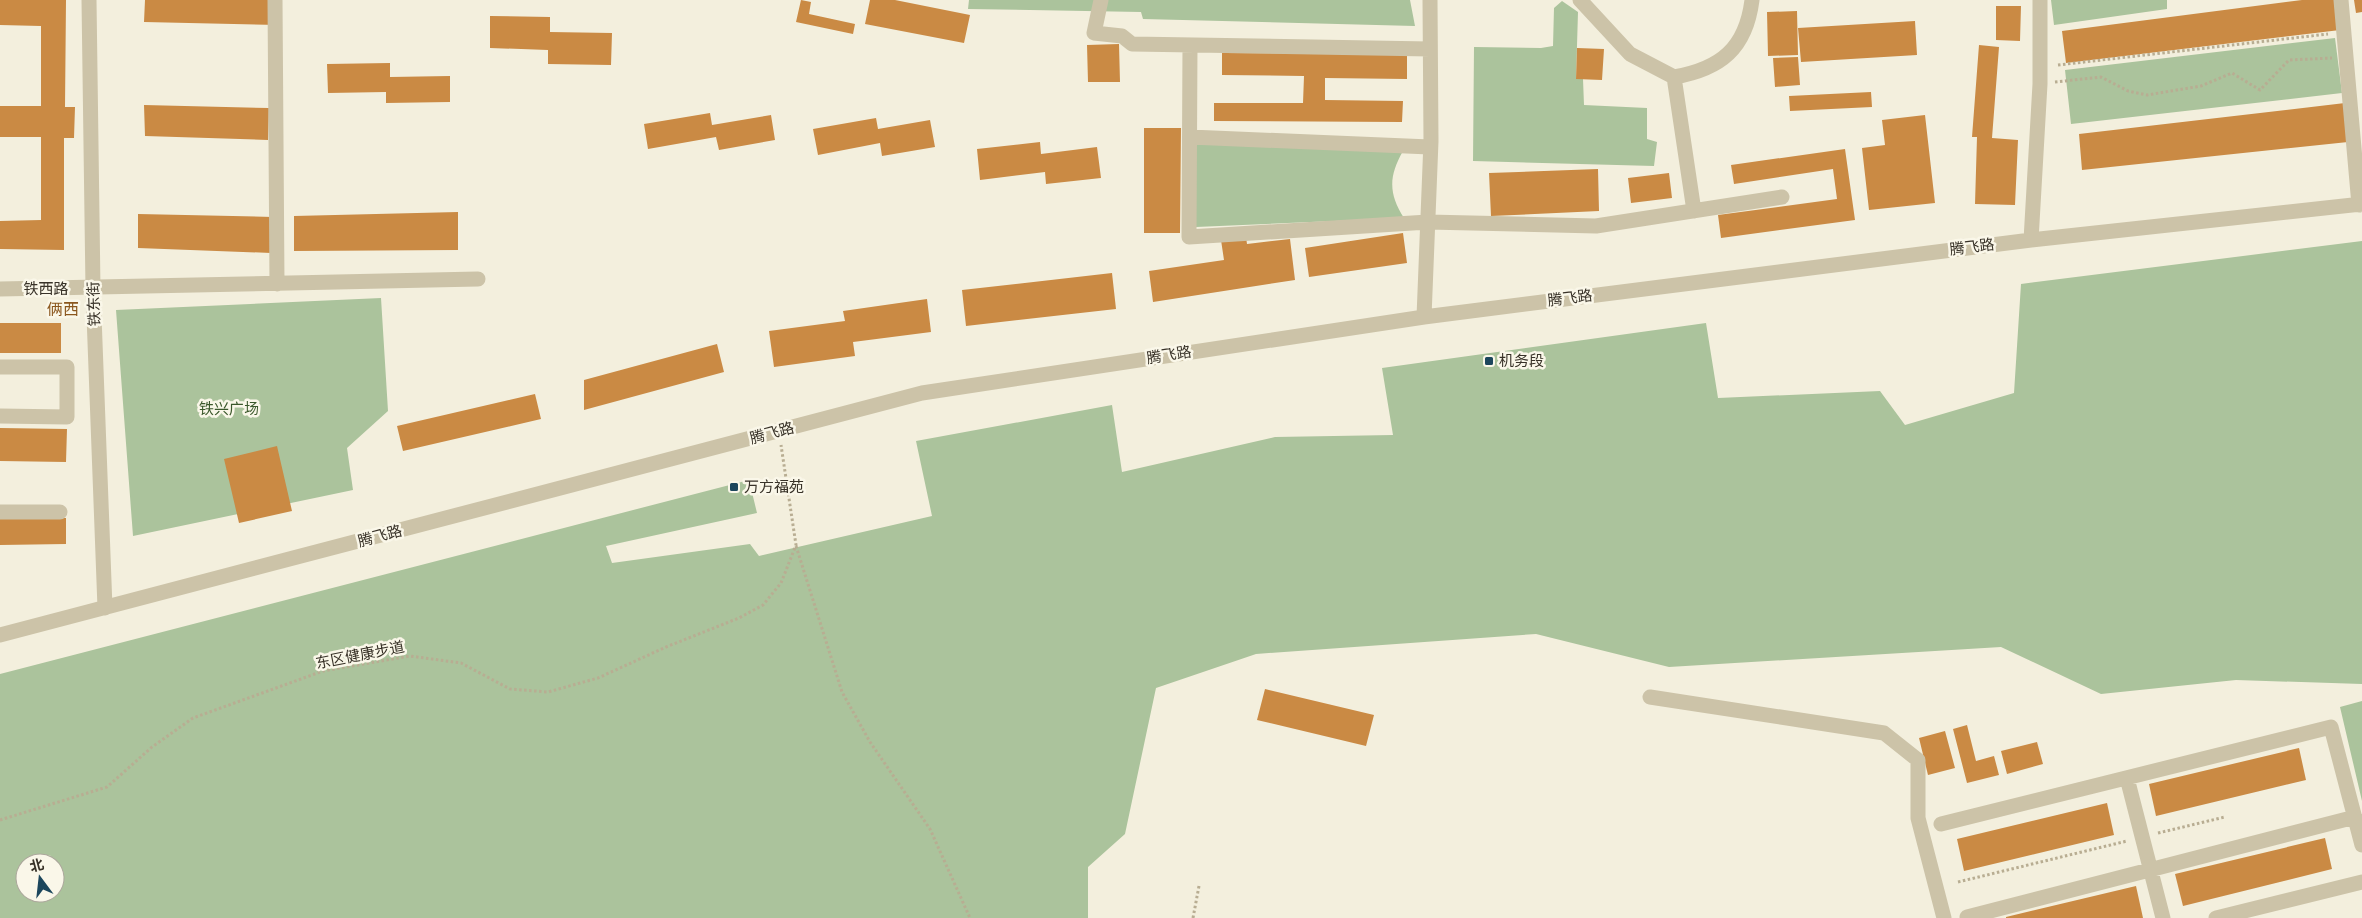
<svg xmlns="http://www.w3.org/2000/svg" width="2362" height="918" viewBox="0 0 2362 918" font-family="Jost,'Noto Sans SC',sans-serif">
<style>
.green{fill:#abc39c;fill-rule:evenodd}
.building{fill:#ca8a44}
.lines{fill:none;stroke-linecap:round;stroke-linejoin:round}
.path{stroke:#b8ad92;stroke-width:3;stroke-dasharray:2.5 2.5;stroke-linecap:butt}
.minor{stroke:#ccc3a8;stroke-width:15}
.poi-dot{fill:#1c465c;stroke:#faf7e9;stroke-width:2}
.labels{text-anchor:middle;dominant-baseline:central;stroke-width:5;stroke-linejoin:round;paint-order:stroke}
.street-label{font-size:15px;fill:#383228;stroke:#faf7e9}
.poi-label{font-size:15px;fill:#383228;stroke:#faf7e9;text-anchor:start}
.park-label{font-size:15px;fill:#3b582b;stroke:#faf7e9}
.neighbourhood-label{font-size:16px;fill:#8b571e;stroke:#faf7e9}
</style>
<rect width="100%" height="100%" fill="#f3efdd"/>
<path class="green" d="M 969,0 L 1410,0 L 1415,26 L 1143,19 L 1141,12 L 968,9 Z
M 2051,0 L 2167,0 L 2167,9 L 2054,25 Z
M 1562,1 L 1578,12 L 1576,79 L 1583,79 L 1584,105 L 1647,108 L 1647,139 L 1657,142 L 1654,166 L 1473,161 L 1474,47 L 1541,48 L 1553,46 L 1554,8 Z
M 2335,38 L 2342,93 L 2071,124 L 2065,70 Z
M 1195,142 L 1403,151 C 1389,176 1388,193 1404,218 L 1196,227 Z
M 2362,241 L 2362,684 L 2236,680 L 2101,694 L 2001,647 L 1669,667 L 1536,634 L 1256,654 L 1156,688 L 1125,834 L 1088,867 L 1088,918 L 0,918 L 0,674 L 749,480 L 757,513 L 606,546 L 612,563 L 750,544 L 759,556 L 932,516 L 916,441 L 1112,405 L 1122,472 L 1275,437 L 1393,435 L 1382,368 L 1706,323 L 1718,398 L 1880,391 L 1905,425 L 2014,393 L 2021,284 ZM 25,863 L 55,863 L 55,893 L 25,893 Z
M 381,298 L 388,411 L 347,448 L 353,490 L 133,536 L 116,310 Z
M 2362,701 L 2362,801 L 2340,707 Z"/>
<path class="building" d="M 0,0 L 66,0 L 65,107 L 75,107 L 74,138 L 64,138 L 64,250 L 0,249 L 0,221 L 41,220 L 41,137 L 0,137 L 0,106 L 41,106 L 41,26 L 0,25 Z
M 145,0 L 280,0 L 279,25 L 144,22 Z
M 801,0 L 811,2 L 809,14 L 855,24 L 853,34 L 796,22 Z
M 870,0 L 895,0 L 970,15 L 964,43 L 865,24 Z
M 2302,0 L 2337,0 L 2340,30 L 2066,63 L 2062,31 Z
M 2354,0 L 2362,0 L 2362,12 L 2356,13 Z
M 1996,6 L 2021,6 L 2020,41 L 1996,40 Z
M 1797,11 L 1798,55 L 1768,56 L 1767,12 Z
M 490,16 L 550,17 L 550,32 L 612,33 L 611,65 L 548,64 L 548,50 L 490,48 Z
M 1915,21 L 1917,55 L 1801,62 L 1798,28 Z
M 1119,44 L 1120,82 L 1088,82 L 1087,45 Z
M 1979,45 L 1999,47 L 1992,138 L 2018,140 L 2015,205 L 1975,204 L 1977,137 L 1972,137 Z
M 1577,48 L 1604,49 L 1602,80 L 1576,79 Z
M 1222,53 L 1407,54 L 1407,79 L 1325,78 L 1325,100 L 1403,101 L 1402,122 L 1214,121 L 1214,103 L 1303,103 L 1304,76 L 1222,75 Z
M 1798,57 L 1800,85 L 1775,87 L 1773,58 Z
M 390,63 L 390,77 L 450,76 L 450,102 L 386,103 L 386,92 L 328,93 L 327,64 Z
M 1871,92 L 1872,107 L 1790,111 L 1789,96 Z
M 2345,103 L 2348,142 L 2082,170 L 2079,134 Z
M 144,105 L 269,108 L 268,140 L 145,136 Z
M 710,113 L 712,125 L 771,115 L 775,140 L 719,150 L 716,137 L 648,149 L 644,124 Z
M 1925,115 L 1935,203 L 1869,210 L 1862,148 L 1885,145 L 1882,120 Z
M 876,118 L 878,129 L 930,120 L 935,147 L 882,156 L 880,143 L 818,155 L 813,129 Z
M 1144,128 L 1181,128 L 1180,233 L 1144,233 Z
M 1040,142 L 1041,154 L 1097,147 L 1101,178 L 1046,184 L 1045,172 L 980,180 L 977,149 Z
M 1845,149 L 1855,220 L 1721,238 L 1718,215 L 1837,199 L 1833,169 L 1734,184 L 1731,165 Z
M 1598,169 L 1599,211 L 1491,216 L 1489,173 Z
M 1669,173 L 1672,198 L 1631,203 L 1628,178 Z
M 458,212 L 458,250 L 294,251 L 294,216 Z
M 138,214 L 273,217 L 271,253 L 138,248 Z
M 1403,233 L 1407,263 L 1309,277 L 1305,248 Z
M 1246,237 L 1247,244 L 1290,239 L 1295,280 L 1153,302 L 1149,271 L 1224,260 L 1221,240 Z
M 1112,273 L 1116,309 L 966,326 L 962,290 Z
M 927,299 L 931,332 L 853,342 L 855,356 L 774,367 L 769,331 L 845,321 L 843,311 Z
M 0,323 L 61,323 L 61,353 L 0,353 Z
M 717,344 L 724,372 L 584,410 L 584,380 Z
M 535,394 L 541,419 L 403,451 L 397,426 Z
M 0,428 L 67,429 L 66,462 L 0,461 Z
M 277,446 L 292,511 L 239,523 L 224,459 Z
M 66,518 L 66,544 L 0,545 L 0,519 Z
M 1265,689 L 1374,715 L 1366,746 L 1257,720 Z
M 1967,725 L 1976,761 L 1994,756 L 1999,775 L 1967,783 L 1953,729 Z
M 1945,731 L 1955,768 L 1928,775 L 1919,738 Z
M 2037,742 L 2043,764 L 2007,774 L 2001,751 Z
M 2299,748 L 2306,780 L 2156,816 L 2149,784 Z
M 2107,803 L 2114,835 L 1964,871 L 1957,839 Z
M 2325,838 L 2332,869 L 2183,906 L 2175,874 Z
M 2136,886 L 2143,918 L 2006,918 L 2006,917 Z"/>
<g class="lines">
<path class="path" d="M 2058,65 L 2328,34
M 2055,82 L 2101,77 L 2128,91 L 2147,95 L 2201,86 L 2232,73 L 2260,90 L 2289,60 L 2332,58
M 796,546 L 842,692 L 870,742 L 930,829 L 970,918
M 0,820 L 107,787 L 152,747 L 193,718 L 323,671 L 410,656 L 461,663 L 510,689 L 548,692 L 598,678 L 666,647 L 739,618 L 763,605 L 781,583 L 796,545 L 781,445
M 2158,833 L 2225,817
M 1958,882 L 2127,841
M 1193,918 L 1199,886"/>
<path class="minor" d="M 89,0 L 93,289 L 105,608
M 275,0 L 277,284
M 1101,0 L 1094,33 L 1122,36 L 1132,44 L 1430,49
M 1580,0 L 1630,54 L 1674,77 L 1694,211
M 2341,0 L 2359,205
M 1190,45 L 1189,237 L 1428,222 L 1596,226 L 1782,197
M 1674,77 C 1721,69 1746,48 1752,0
M 1190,137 L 1430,147
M 2031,240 L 2040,84 L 2040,0
M 0,289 L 478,279
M 1424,317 L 1431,141 L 1430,0
M 0,367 L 67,367 L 67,417 L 0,416
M 0,512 L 60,512
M 0,635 L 922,393 L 1424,317 L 2031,240 L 2362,204
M 1650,697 L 1884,733 L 1918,760 L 1918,818 L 1944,918
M 2127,778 L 2163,918
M 1941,824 L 2331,727 L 2362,845
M 1967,917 L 2355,817
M 2216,918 L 2362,882"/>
</g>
<g class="poi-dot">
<rect x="1484" y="356" width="10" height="10" rx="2.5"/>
<rect x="729" y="482" width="10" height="10" rx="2.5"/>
</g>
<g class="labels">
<g class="street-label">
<text transform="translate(1972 247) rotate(-7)">腾飞路</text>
<text x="46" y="289">铁西路</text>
<text transform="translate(1570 298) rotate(-7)">腾飞路</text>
<text transform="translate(94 304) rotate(-92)">铁东街</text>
<text transform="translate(1169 355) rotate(-9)">腾飞路</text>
<text transform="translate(772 433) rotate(-15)">腾飞路</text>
<text transform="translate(380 536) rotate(-15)">腾飞路</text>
<text transform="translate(360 655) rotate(-11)">东区健康步道</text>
</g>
<g class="poi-label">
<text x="1499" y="361">机务段</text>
<text x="744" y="487">万方福苑</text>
</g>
<g class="park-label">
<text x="229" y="409">铁兴广场</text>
</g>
<g class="neighbourhood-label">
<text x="63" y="309">俩西</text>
</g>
</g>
<g transform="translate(40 878) rotate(345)"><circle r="24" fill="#faf7e9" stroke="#aca89c"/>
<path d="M0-4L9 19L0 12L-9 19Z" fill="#1c465c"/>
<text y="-8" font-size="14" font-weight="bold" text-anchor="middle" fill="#383228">北</text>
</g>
</svg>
